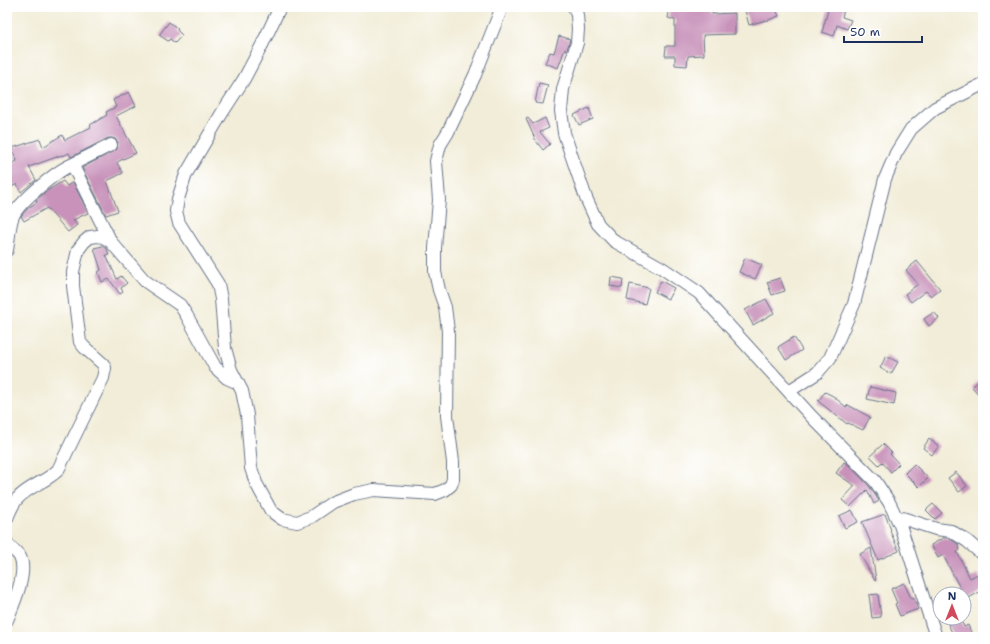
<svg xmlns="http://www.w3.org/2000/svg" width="990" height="644" viewBox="0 0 990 644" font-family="'Shantell Sans',sans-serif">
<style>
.building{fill:#c892ba}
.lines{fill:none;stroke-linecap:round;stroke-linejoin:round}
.minor-casing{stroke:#667289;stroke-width:14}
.minor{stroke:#fff;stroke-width:12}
</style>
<rect width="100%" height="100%" fill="#fff"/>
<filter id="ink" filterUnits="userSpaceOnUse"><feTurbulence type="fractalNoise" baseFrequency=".025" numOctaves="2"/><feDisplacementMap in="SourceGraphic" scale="8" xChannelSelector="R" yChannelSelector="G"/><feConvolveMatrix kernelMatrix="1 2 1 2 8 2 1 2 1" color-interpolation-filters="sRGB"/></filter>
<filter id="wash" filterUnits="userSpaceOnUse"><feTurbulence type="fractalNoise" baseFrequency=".012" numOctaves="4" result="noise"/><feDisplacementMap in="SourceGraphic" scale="16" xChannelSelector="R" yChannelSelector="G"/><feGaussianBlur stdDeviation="0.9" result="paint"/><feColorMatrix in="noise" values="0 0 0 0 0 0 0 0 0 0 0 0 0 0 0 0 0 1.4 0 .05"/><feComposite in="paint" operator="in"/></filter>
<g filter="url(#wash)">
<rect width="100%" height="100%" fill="#f2edd8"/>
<g id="blocks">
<path class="building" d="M 670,7 L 714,7 L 712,14 L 735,13 L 735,34 L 703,35 L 704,55 L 688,56 L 687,66 L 675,65 L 675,56 L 665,56 L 666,46 L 675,46 L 675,20 L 668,18 Z
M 744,7 L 775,7 L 779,16 L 766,21 L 766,20 L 749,25 Z
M 829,7 L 845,7 L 842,17 L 851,20 L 847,29 L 837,25 L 834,36 L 822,32 Z
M 169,22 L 178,29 L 177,30 L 182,35 L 175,43 L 170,39 L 168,41 L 159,35 Z
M 559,36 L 570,39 L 567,50 L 565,49 L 558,68 L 545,63 L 550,52 L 554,53 Z
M 539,83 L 548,85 L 543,104 L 535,103 Z
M 129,92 L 136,106 L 116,116 L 136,153 L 119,161 L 117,163 L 123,173 L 107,181 L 118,211 L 106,215 L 82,168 L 117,149 L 118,142 L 115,139 L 112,138 L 108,138 L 71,157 L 69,153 L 63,156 L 62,155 L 29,167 L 36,180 L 21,192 L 17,184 L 7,190 L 7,175 L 9,174 L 7,166 L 17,161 L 12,148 L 40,139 L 43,147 L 62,135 L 65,140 L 91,127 L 90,125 L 107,115 L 106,112 L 116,107 L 113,100 Z
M 589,108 L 593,119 L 579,125 L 574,115 Z
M 528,118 L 533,124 L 545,118 L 549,128 L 540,132 L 550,144 L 543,150 L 536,141 L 526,119 Z
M 63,181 L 67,186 L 73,182 L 88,213 L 73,220 L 77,225 L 68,232 L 47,208 L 24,221 L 21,216 L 28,208 L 37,202 L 36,200 L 47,191 Z
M 103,246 L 107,249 L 109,255 L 106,255 L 117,279 L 121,276 L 127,283 L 121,288 L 123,292 L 120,294 L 109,279 L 102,282 L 98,272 L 101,270 L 94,248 Z
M 745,258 L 762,265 L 755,279 L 739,272 Z
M 917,261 L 940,289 L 931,296 L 926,291 L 911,302 L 905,294 L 918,284 L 906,270 Z
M 611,277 L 623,279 L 622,288 L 610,286 Z
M 780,278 L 785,291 L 772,295 L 767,282 Z
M 661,281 L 674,288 L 668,299 L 655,292 Z
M 630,284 L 649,288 L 645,304 L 627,300 Z
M 766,299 L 774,313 L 753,325 L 745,310 Z
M 934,312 L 939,318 L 929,326 L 924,319 Z
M 794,337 L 802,350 L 786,360 L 778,347 Z
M 886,356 L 898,362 L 891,374 L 880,368 Z
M 983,377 L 983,399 L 972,387 Z
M 870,387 L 896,393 L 894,405 L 867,399 Z
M 825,392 L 833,396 L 846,407 L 848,405 L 870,417 L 863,430 L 848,423 L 847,424 L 818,401 Z
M 929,439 L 939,446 L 932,455 L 923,448 Z
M 883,444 L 892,453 L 890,454 L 899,464 L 891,472 L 882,462 L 879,465 L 870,456 Z
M 844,462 L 849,465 L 869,486 L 879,501 L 874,504 L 867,490 L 850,507 L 842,500 L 855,486 L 836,473 Z
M 914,464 L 928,478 L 919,487 L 905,473 Z
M 956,472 L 967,486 L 959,492 L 948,478 Z
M 933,504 L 942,513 L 935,519 L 926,510 Z
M 852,510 L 858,522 L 845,528 L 839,516 Z
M 885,514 L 891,530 L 890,531 L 899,551 L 878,560 L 862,522 Z
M 943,538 L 948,538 L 957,543 L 960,550 L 957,552 L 970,578 L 978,574 L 983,584 L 983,590 L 965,600 L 964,594 L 962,594 L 960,591 L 961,590 L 943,555 L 938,558 L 931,545 Z
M 871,548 L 876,580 L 875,581 L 860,554 Z
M 904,583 L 911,598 L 913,597 L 918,609 L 900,616 L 895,604 L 897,603 L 891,589 Z
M 878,594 L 881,617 L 872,618 L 869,595 Z
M 960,618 L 964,627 L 968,625 L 973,637 L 954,637 L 948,624 Z"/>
</g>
</g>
<g filter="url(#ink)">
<use href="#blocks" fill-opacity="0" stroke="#667289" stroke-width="1"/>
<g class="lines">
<defs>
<path id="minor" d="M 280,7 L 262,45 L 244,79 L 222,113 L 186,174 L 178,199 L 176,211 L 179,223 L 218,284 L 221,299 L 225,348 L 231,370 L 242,391 L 247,415 L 251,468 L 256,483 L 271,511 L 282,519 L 297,522 L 311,517 L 333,502 L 354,494 L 374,490 L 435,494 L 445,490 L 451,485 L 453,479 L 453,462 L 447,416 L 448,331 L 445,307 L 439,290 L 435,272 L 435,248 L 439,200 L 436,161 L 440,145 L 448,132 L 475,75 L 502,7
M 574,7 L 577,15 L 578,29 L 577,43 L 563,89 L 561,111 L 564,133 L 573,160 L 586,198 L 598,224 L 614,241 L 662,268 L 699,293 L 812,417 L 875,481 L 889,502 L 900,525 L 936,637
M 71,165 L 111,145
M 7,250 C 9,239 9,226 13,216 C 19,202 57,171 71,165 L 73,166 L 111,242
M 789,391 L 817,373 L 830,358 L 854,304 L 885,179 L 896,153 L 911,129 L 935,108 L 983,84
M 896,516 L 936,529 L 951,531 L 967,541 L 983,555
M 7,518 C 10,511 13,503 18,498 C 29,486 46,482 58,470 L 103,378 L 105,368 L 103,364 L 84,347 L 80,342 L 73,286 L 73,272 L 78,250 L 84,242 L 90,237 L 98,236 L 103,237 L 111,242 L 145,281 L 180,305 L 187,316 L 215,367 L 227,378 L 238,383
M 7,543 C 10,549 17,551 20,557 C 28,573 13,605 7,620"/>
</defs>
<use href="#minor" class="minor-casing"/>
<use href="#minor" class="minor"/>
</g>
</g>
<rect width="990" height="644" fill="none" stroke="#fff" stroke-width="24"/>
<g transform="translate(952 606)"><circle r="19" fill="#ffffff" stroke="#a4acbf"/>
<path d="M0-3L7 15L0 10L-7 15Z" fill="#d1495b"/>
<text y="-6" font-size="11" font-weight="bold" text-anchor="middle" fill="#1b2f5e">N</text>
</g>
<path d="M844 36v6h78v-6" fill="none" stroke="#1b2f5e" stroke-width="2"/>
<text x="850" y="36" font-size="12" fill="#1b2f5e" stroke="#ffffff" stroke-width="3" paint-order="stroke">50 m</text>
</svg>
